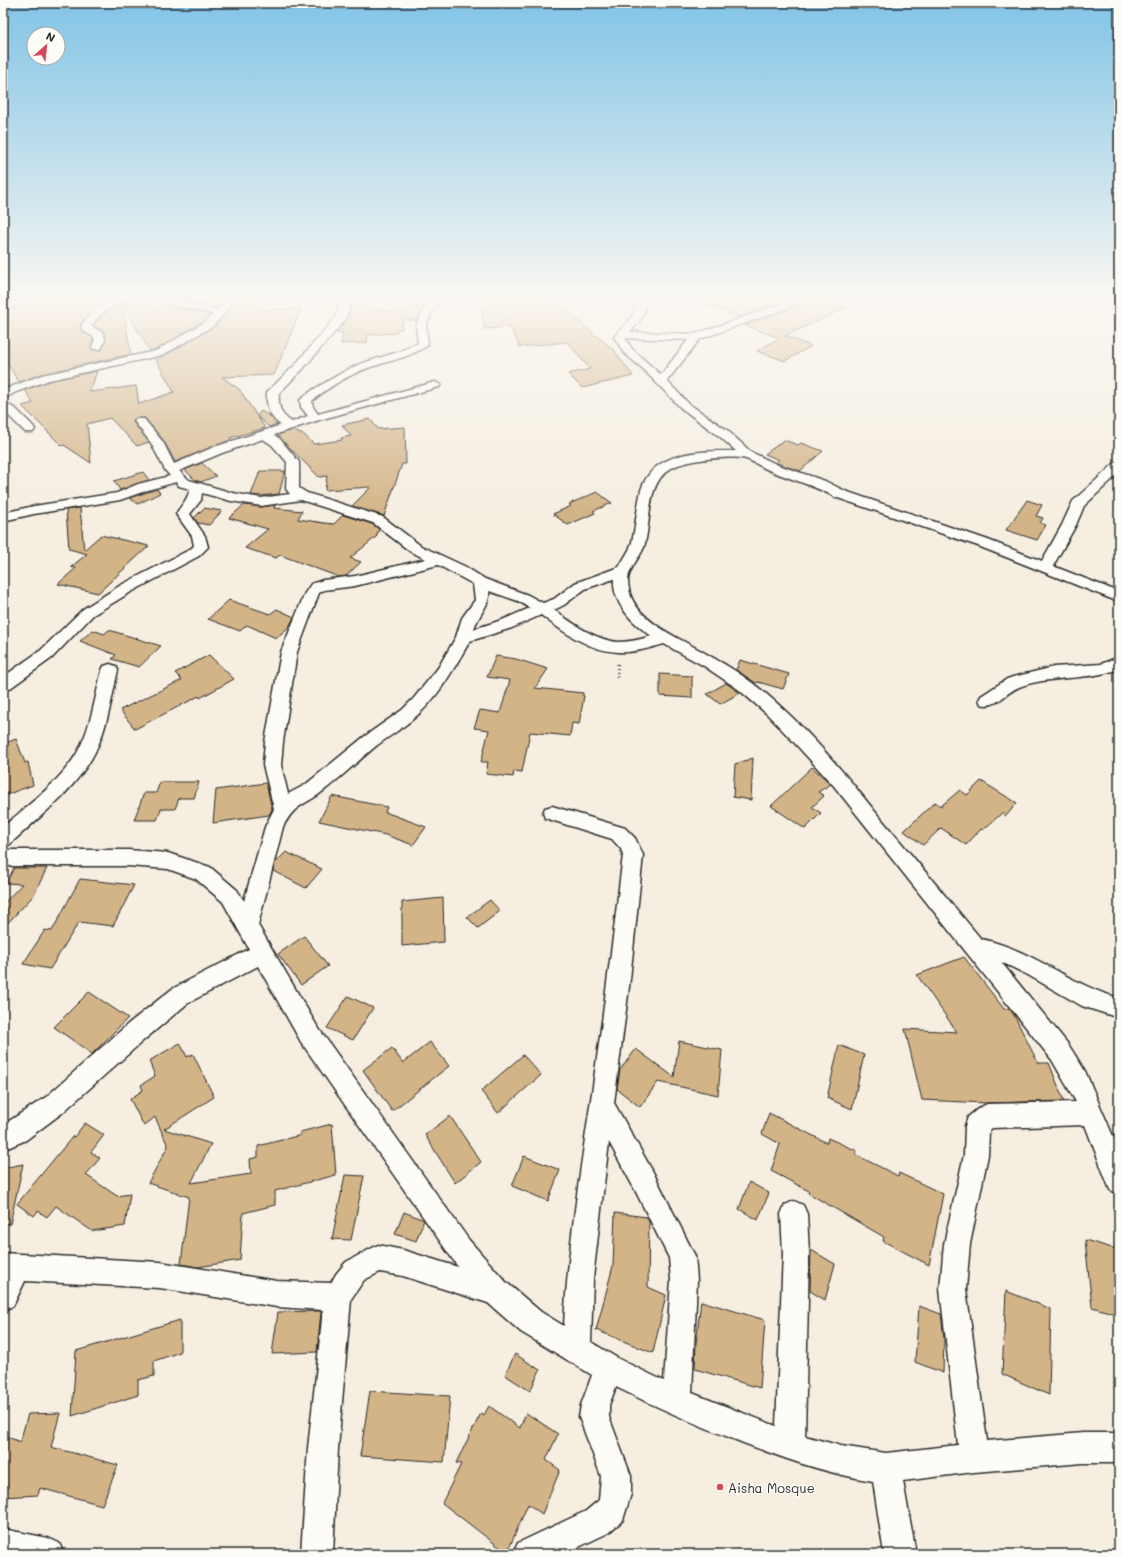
<svg xmlns="http://www.w3.org/2000/svg" width="1122" height="1557" viewBox="0 0 1122 1557" font-family="Mali,sans-serif">
<style>
.building{fill:#d3b487;stroke:#2b2b2b}
.lines{fill:none;stroke-linecap:round;stroke-linejoin:round}
.street-casing{stroke:#2b2b2b;stroke-width:3}
.path-far1{stroke:#2b2b2b;stroke-width:1.5;stroke-dasharray:0.5 2;stroke-linecap:butt}
.path{stroke:#2b2b2b;stroke-width:2.5;stroke-dasharray:1 3;stroke-linecap:butt}
.street{fill:#fdfcf7;fill-rule:evenodd}
.poi-dot{fill:#d1495b;stroke:#fdfcf7;stroke-width:1.5}
.labels{text-anchor:middle;dominant-baseline:central;stroke-width:3;stroke-linejoin:round;paint-order:stroke}
.near-poi-label{font-size:13px;fill:#2b2b2b;stroke:#fdfcf7;text-anchor:start}
</style>
<rect width="100%" height="100%" fill="#f5eee1"/>
<filter id="ink" filterUnits="userSpaceOnUse"><feTurbulence type="fractalNoise" baseFrequency=".025" numOctaves="2"/><feDisplacementMap in="SourceGraphic" scale="8" xChannelSelector="R" yChannelSelector="G"/><feConvolveMatrix kernelMatrix="1 2 1 2 8 2 1 2 1" color-interpolation-filters="sRGB"/></filter>
<g filter="url(#ink)">
<path class="building" d="M 41,296 L 113,297 L 93,309 L 80,325 L 82,332 L 93,338 L 91,346 L 93,350 L 102,350 L 106,340 L 104,332 L 93,326 L 102,315 L 126,300 L 155,308 L 162,304 L 210,315 L 204,321 L 155,350 L 150,351 L 122,303 L 131,354 L 42,374 L 19,382 L 3,357 L 3,311 Z
M 194,296 L 225,296 L 217,308 L 184,301 Z
M 238,296 L 266,296 L 262,310 L 301,309 L 274,375 L 222,377 L 239,389 L 265,428 L 230,438 L 231,440 L 175,462 L 164,441 L 145,418 L 136,418 L 132,421 L 149,442 L 137,446 L 110,418 L 87,424 L 91,463 L 64,445 L 62,446 L 22,406 L 33,403 L 25,390 L 49,381 L 97,371 L 90,392 L 136,386 L 139,404 L 174,392 L 155,358 L 164,356 L 214,327 L 229,311 Z
M 420,296 L 427,296 L 426,303 L 417,320 L 403,320 L 402,329 L 397,329 L 396,333 L 368,335 L 367,343 L 341,344 L 343,333 L 336,333 L 346,321 L 351,308 L 368,308 L 404,313 Z
M 480,296 L 548,296 L 614,350 L 633,376 L 582,388 L 568,374 L 590,369 L 567,342 L 520,347 L 510,327 L 484,329 Z
M 687,296 L 795,296 L 778,304 L 739,317 L 687,297 Z
M 811,296 L 822,296 L 846,308 L 785,336 L 811,346 L 785,361 L 757,351 L 779,338 L 745,325 L 786,310 L 809,299 Z
M 261,411 L 271,417 L 278,424 L 269,427 L 257,416 Z
M 370,419 L 378,429 L 405,427 L 406,464 L 402,464 L 384,516 L 352,506 L 371,487 L 325,490 L 327,476 L 319,477 L 277,435 L 293,430 L 300,434 L 302,433 L 314,444 L 342,440 L 341,438 L 351,436 L 342,425 Z
M 784,440 L 798,445 L 801,443 L 823,451 L 800,471 L 776,463 L 779,460 L 765,454 Z
M 202,463 L 216,476 L 201,482 L 195,480 L 185,470 Z
M 260,471 L 285,471 L 279,494 L 261,496 L 251,495 Z
M 143,472 L 149,480 L 120,490 L 114,481 Z
M 157,489 L 160,493 L 138,504 L 129,498 Z
M 597,492 L 612,503 L 593,511 L 595,513 L 568,525 L 553,514 L 571,506 L 569,504 Z
M 1027,500 L 1042,505 L 1036,516 L 1043,518 L 1040,523 L 1046,525 L 1037,540 L 1006,530 Z
M 244,505 L 261,507 L 275,505 L 274,508 L 302,511 L 298,519 L 324,523 L 334,524 L 343,515 L 372,524 L 379,529 L 376,537 L 350,558 L 361,562 L 346,576 L 339,577 L 280,555 L 276,558 L 245,548 L 268,529 L 229,518 Z
M 80,508 L 84,550 L 101,535 L 149,546 L 98,593 L 58,584 L 76,568 L 71,567 L 87,554 L 69,549 L 66,510 Z
M 204,508 L 222,511 L 209,525 L 198,523 L 194,518 Z
M 229,600 L 270,614 L 277,609 L 294,617 L 289,627 L 276,638 L 247,625 L 240,631 L 208,619 Z
M 93,630 L 104,634 L 109,630 L 161,646 L 139,667 L 112,659 L 116,655 L 80,641 Z
M 209,655 L 234,679 L 200,698 L 199,696 L 135,729 L 120,710 L 182,680 L 175,673 Z
M 496,656 L 516,659 L 548,669 L 535,688 L 583,693 L 583,696 L 584,696 L 579,724 L 572,723 L 570,736 L 530,732 L 522,772 L 514,771 L 513,777 L 486,774 L 488,762 L 481,762 L 489,730 L 474,728 L 480,710 L 500,713 L 510,680 L 487,677 Z
M 740,660 L 789,674 L 783,689 L 758,682 L 756,683 L 736,670 Z
M 660,674 L 692,676 L 692,698 L 660,696 Z
M 726,683 L 740,693 L 720,704 L 707,694 Z
M 16,739 L 25,763 L 28,762 L 33,785 L 3,796 L 3,744 Z
M 753,758 L 751,800 L 733,797 L 735,764 Z
M 812,767 L 831,784 L 818,792 L 824,796 L 812,807 L 821,813 L 805,829 L 771,806 Z
M 981,781 L 1017,803 L 1006,816 L 1002,813 L 983,830 L 981,829 L 966,845 L 941,828 L 923,845 L 904,831 L 935,802 L 941,806 L 960,790 L 967,795 Z
M 160,782 L 199,782 L 194,798 L 179,798 L 175,809 L 161,809 L 157,820 L 134,820 L 144,793 L 156,793 Z
M 266,783 L 272,809 L 269,815 L 213,823 L 216,790 Z
M 332,796 L 387,807 L 385,812 L 426,827 L 413,845 L 386,835 L 319,821 Z
M 286,852 L 322,869 L 306,888 L 273,871 L 275,863 Z
M 14,868 L 47,868 L 33,896 L 3,928 L 3,904 L 22,884 L 6,883 Z
M 80,879 L 134,885 L 113,926 L 79,922 L 50,969 L 23,964 L 45,930 L 52,931 Z
M 443,898 L 444,942 L 402,946 L 402,902 Z
M 490,900 L 500,911 L 478,928 L 467,917 Z
M 304,936 L 328,966 L 301,985 L 278,954 Z
M 964,957 L 1004,1009 L 1009,1008 L 1014,1015 L 1038,1063 L 1049,1063 L 1064,1101 L 986,1103 L 922,1100 L 905,1029 L 957,1032 L 917,975 Z
M 89,992 L 128,1018 L 92,1054 L 54,1027 Z
M 348,996 L 373,1008 L 353,1040 L 327,1028 Z
M 679,1041 L 722,1050 L 718,1095 L 658,1082 L 640,1107 L 617,1089 L 620,1070 L 636,1049 L 674,1077 Z
M 430,1042 L 449,1066 L 392,1111 L 363,1070 L 392,1048 L 403,1063 Z
M 180,1043 L 187,1057 L 193,1054 L 214,1097 L 164,1129 L 211,1144 L 191,1183 L 251,1174 L 250,1159 L 258,1157 L 258,1146 L 301,1135 L 300,1132 L 332,1124 L 336,1175 L 275,1191 L 275,1205 L 243,1213 L 240,1260 L 198,1267 L 181,1264 L 189,1197 L 148,1183 L 168,1146 L 155,1117 L 144,1126 L 130,1099 L 143,1090 L 141,1085 L 155,1076 L 149,1061 Z
M 839,1045 L 864,1055 L 852,1109 L 827,1098 Z
M 523,1055 L 541,1075 L 498,1113 L 481,1091 Z
M 769,1113 L 827,1143 L 828,1138 L 857,1151 L 856,1155 L 898,1176 L 899,1173 L 943,1194 L 929,1265 L 883,1241 L 884,1237 L 808,1193 L 809,1191 L 771,1171 L 780,1144 L 762,1134 Z
M 450,1116 L 481,1162 L 455,1183 L 425,1135 Z
M 85,1123 L 104,1135 L 91,1152 L 100,1158 L 86,1175 L 117,1196 L 130,1194 L 125,1226 L 92,1231 L 56,1206 L 47,1217 L 38,1211 L 34,1216 L 17,1204 L 73,1136 L 74,1137 Z
M 524,1156 L 560,1170 L 548,1201 L 512,1186 Z
M 23,1164 L 10,1224 L 3,1223 L 3,1168 Z
M 345,1175 L 364,1176 L 351,1240 L 332,1239 Z
M 749,1182 L 769,1193 L 758,1220 L 739,1209 Z
M 404,1212 L 424,1220 L 416,1241 L 395,1234 Z
M 615,1213 L 647,1217 L 649,1222 L 648,1287 L 666,1295 L 653,1353 L 596,1330 L 613,1266 Z
M 1085,1240 L 1119,1250 L 1119,1315 L 1092,1307 Z
M 811,1250 L 835,1264 L 825,1300 L 810,1291 Z
M 1006,1291 L 1051,1309 L 1049,1395 L 1002,1374 Z
M 701,1301 L 765,1320 L 760,1388 L 695,1369 L 696,1343 Z
M 919,1306 L 941,1314 L 944,1338 L 943,1373 L 915,1362 Z
M 321,1311 L 317,1352 L 272,1354 L 278,1312 Z
M 180,1320 L 180,1352 L 154,1361 L 154,1376 L 138,1380 L 138,1395 L 72,1416 L 76,1351 Z
M 515,1354 L 540,1370 L 530,1391 L 505,1375 Z
M 370,1391 L 450,1396 L 444,1462 L 360,1456 Z
M 489,1406 L 520,1428 L 526,1413 L 558,1434 L 546,1460 L 560,1470 L 542,1514 L 528,1504 L 507,1553 L 442,1503 L 461,1464 L 456,1463 L 481,1413 L 484,1415 Z
M 60,1413 L 51,1447 L 118,1465 L 102,1505 L 40,1488 L 38,1495 L 3,1497 L 3,1435 L 20,1442 L 28,1414 Z"/>
<g class="lines">
<defs>
<path id="street" d="M 24,296 L 37,296 L 35,298 L 3,310 L 3,304 Z
M 118,296 L 130,296 L 101,314 L 91,326 L 103,333 L 105,340 L 101,349 L 93,349 L 92,347 L 95,340 L 94,337 L 83,331 L 81,326 L 94,310 Z
M 154,296 L 165,296 L 168,299 L 218,310 L 227,296 L 237,296 L 228,310 L 213,326 L 163,355 L 49,380 L 16,392 L 3,399 L 3,391 L 8,388 L 42,375 L 156,351 L 205,322 L 213,314 L 162,303 Z
M 341,296 L 351,296 L 349,309 L 345,320 L 302,370 L 279,393 C 278,406 280,415 292,422 L 308,416 L 301,407 L 300,400 L 314,389 L 347,370 L 360,364 L 398,352 L 418,343 L 416,325 L 427,303 L 428,296 L 438,296 L 437,303 L 426,325 L 428,344 L 427,346 C 408,358 388,361 368,368 C 349,375 328,387 312,401 L 313,407 L 318,414 L 435,382 L 441,385 L 439,387 L 319,420 L 274,435 L 280,439 L 299,462 L 299,488 L 307,493 L 383,517 L 421,546 L 464,566 L 485,579 L 528,595 L 543,603 L 554,599 L 575,583 L 619,567 L 629,550 L 632,542 C 636,525 637,507 641,490 C 653,450 702,451 736,451 L 719,436 L 681,408 L 642,368 L 624,353 L 614,337 C 622,326 636,319 635,303 L 626,296 L 637,296 L 645,302 C 646,315 638,323 630,332 L 695,334 L 779,305 L 798,296 L 810,296 L 808,298 L 785,309 L 700,339 L 667,381 L 689,404 L 727,430 L 751,452 L 778,465 L 825,481 L 845,491 L 988,540 L 1042,561 L 1062,525 L 1073,501 L 1115,463 L 1119,462 L 1119,473 L 1084,506 L 1076,525 L 1053,566 L 1119,592 L 1119,602 L 978,546 L 835,497 C 815,486 793,480 771,471 C 763,468 755,462 746,459 C 731,455 683,460 670,469 C 645,485 652,522 644,547 C 640,558 629,567 628,580 C 628,586 630,594 632,599 C 645,626 686,641 710,656 C 729,666 747,678 764,692 C 806,727 843,771 877,814 C 912,855 946,897 981,939 C 1032,949 1069,985 1119,998 L 1119,1018 L 1082,1006 L 1028,975 L 1001,962 L 1068,1044 L 1085,1071 L 1119,1150 L 1119,1194 L 1110,1190 L 1085,1125 L 992,1128 L 989,1131 L 988,1155 L 970,1244 L 966,1289 L 987,1441 L 1083,1433 L 1119,1433 L 1119,1463 L 1083,1463 L 974,1472 L 903,1481 L 916,1554 L 884,1554 L 873,1481 C 824,1473 782,1458 736,1440 C 695,1424 656,1407 616,1387 L 609,1405 L 609,1417 L 631,1476 L 631,1494 L 623,1520 L 608,1533 L 564,1554 L 513,1554 L 518,1543 L 586,1511 L 599,1500 L 601,1476 L 579,1417 L 581,1405 L 592,1375 L 521,1332 L 488,1303 L 403,1276 L 380,1272 L 364,1280 L 351,1299 L 338,1448 L 333,1554 L 301,1554 L 308,1448 L 323,1310 L 277,1307 L 160,1288 L 25,1281 L 13,1306 L 3,1310 L 3,1253 L 160,1262 L 277,1281 L 331,1283 L 336,1274 L 346,1262 L 378,1245 L 403,1250 L 458,1267 L 301,1042 L 258,966 L 188,1003 L 144,1040 L 62,1113 L 26,1140 L 3,1150 L 3,1125 L 46,1097 L 128,1024 L 172,989 L 249,949 L 223,902 L 196,879 L 168,869 L 128,866 L 3,866 L 3,850 L 128,850 L 168,853 L 210,867 L 237,890 L 244,901 L 265,827 L 274,809 L 263,765 L 265,742 L 281,652 L 305,593 L 311,584 L 323,580 L 355,576 L 426,559 L 411,552 L 373,523 L 301,500 L 261,506 L 231,501 L 202,493 L 201,500 L 190,514 L 205,536 L 208,547 L 199,556 L 131,592 L 93,615 L 52,658 L 9,689 L 3,691 L 3,677 L 41,650 L 83,609 L 121,585 L 189,550 L 194,546 L 192,536 L 176,514 C 182,504 187,501 190,489 L 179,486 L 176,482 L 148,490 L 120,500 L 34,514 L 3,521 L 3,513 L 34,506 L 117,493 L 138,484 L 170,476 L 165,470 L 151,443 L 134,421 L 136,419 L 144,419 L 163,442 L 174,464 L 214,447 L 281,425 C 269,418 266,405 267,392 L 294,366 L 336,317 ZM 625,338 L 688,340 L 661,375 L 632,349 ZM 263,439 L 272,445 L 287,462 L 286,489 L 290,494 L 261,498 L 233,493 L 189,480 L 179,471 L 222,453 ZM 438,565 L 473,584 L 475,600 L 462,618 L 456,637 L 438,668 L 414,698 L 402,710 L 365,736 L 305,785 L 288,794 L 281,765 L 283,742 L 297,652 L 319,593 L 324,590 L 355,586 ZM 614,579 C 612,603 633,624 652,636 C 642,639 629,642 618,642 C 595,640 572,623 554,610 L 564,605 L 585,589 ZM 489,591 L 518,601 L 530,608 L 502,620 L 474,629 C 478,615 491,604 489,591 ZM 541,615 C 563,632 590,651 618,652 C 634,653 650,648 664,644 L 704,666 L 738,689 L 767,714 L 790,738 L 834,786 L 1052,1060 L 1076,1102 L 987,1104 L 979,1108 L 968,1117 L 965,1126 L 964,1155 L 944,1244 L 940,1289 L 958,1445 L 886,1453 L 841,1446 L 805,1436 L 809,1253 L 807,1214 L 803,1205 L 794,1201 L 785,1205 L 781,1214 L 783,1253 L 776,1426 L 692,1393 L 697,1280 L 695,1256 L 653,1172 L 614,1103 L 630,979 L 643,855 L 635,838 L 625,828 L 552,806 L 545,808 L 543,813 L 545,818 L 612,839 L 621,849 L 623,855 C 614,932 604,1009 593,1086 C 581,1166 568,1246 564,1326 L 541,1312 L 506,1282 L 469,1240 L 317,1026 L 258,925 L 283,827 C 294,806 300,807 318,795 C 338,780 357,762 376,746 C 388,737 401,729 413,719 C 438,699 454,668 470,641 L 512,628 ZM 609,1142 L 635,1190 L 669,1258 L 671,1280 L 664,1381 L 619,1359 L 591,1342 L 593,1278 Z
M 999,296 L 1009,296 L 1010,298 L 1005,301 L 1002,300 Z
M 3,402 L 16,409 L 33,426 L 35,429 L 33,432 L 25,432 L 3,410 Z
M 1119,657 L 1119,669 C 1087,681 1051,675 1019,687 C 1006,692 996,709 981,704 L 979,700 L 981,696 L 1007,679 L 1013,677 L 1054,667 L 1101,664 Z
M 110,664 L 116,666 L 118,670 C 112,696 108,725 96,750 C 77,789 41,815 10,844 L 3,846 L 3,827 C 29,804 59,783 77,753 C 91,728 95,697 102,670 L 104,666 Z
M 3,1529 L 48,1538 L 59,1543 L 64,1554 L 3,1554 Z"/>
</defs>
<use href="#street" class="street-casing"/>
<path class="path-far1" d="M 755,296 L 763,299"/>
<path class="path" d="M 617,677 L 618,662"/>
<use href="#street" class="street"/>
</g>
</g>
<linearGradient id="sky" x2="0" y2="1"><stop stop-color="#82c4e6"/><stop offset="0.58" stop-color="#faf7f2"/><stop offset="1" stop-color="#faf7f2" stop-opacity="0"/></linearGradient>
<rect width="1122" height="514" fill="url(#sky)"/>
<circle class="poi-dot" cx="720" cy="1487" r="4"/>
<g class="labels">
<g class="near-poi-label">
<text x="728" y="1487">Aisha Mosque</text>
</g>
</g>
<rect width="1122" height="1557" fill="none" stroke="#fdfcf7" stroke-width="16"/>
<rect x="8" y="8" width="1106" height="1541" fill="none" stroke="#2b2b2b" stroke-width="1.5" filter="url(#ink)"/>
<g transform="translate(46 46) rotate(27)"><circle r="19" fill="#fdfcf7" stroke="#a9a8a5"/>
<path d="M0-3L7 15L0 10L-7 15Z" fill="#d1495b"/>
<text y="-6" font-size="11" font-weight="bold" text-anchor="middle" fill="#2b2b2b">N</text>
</g>
</svg>
